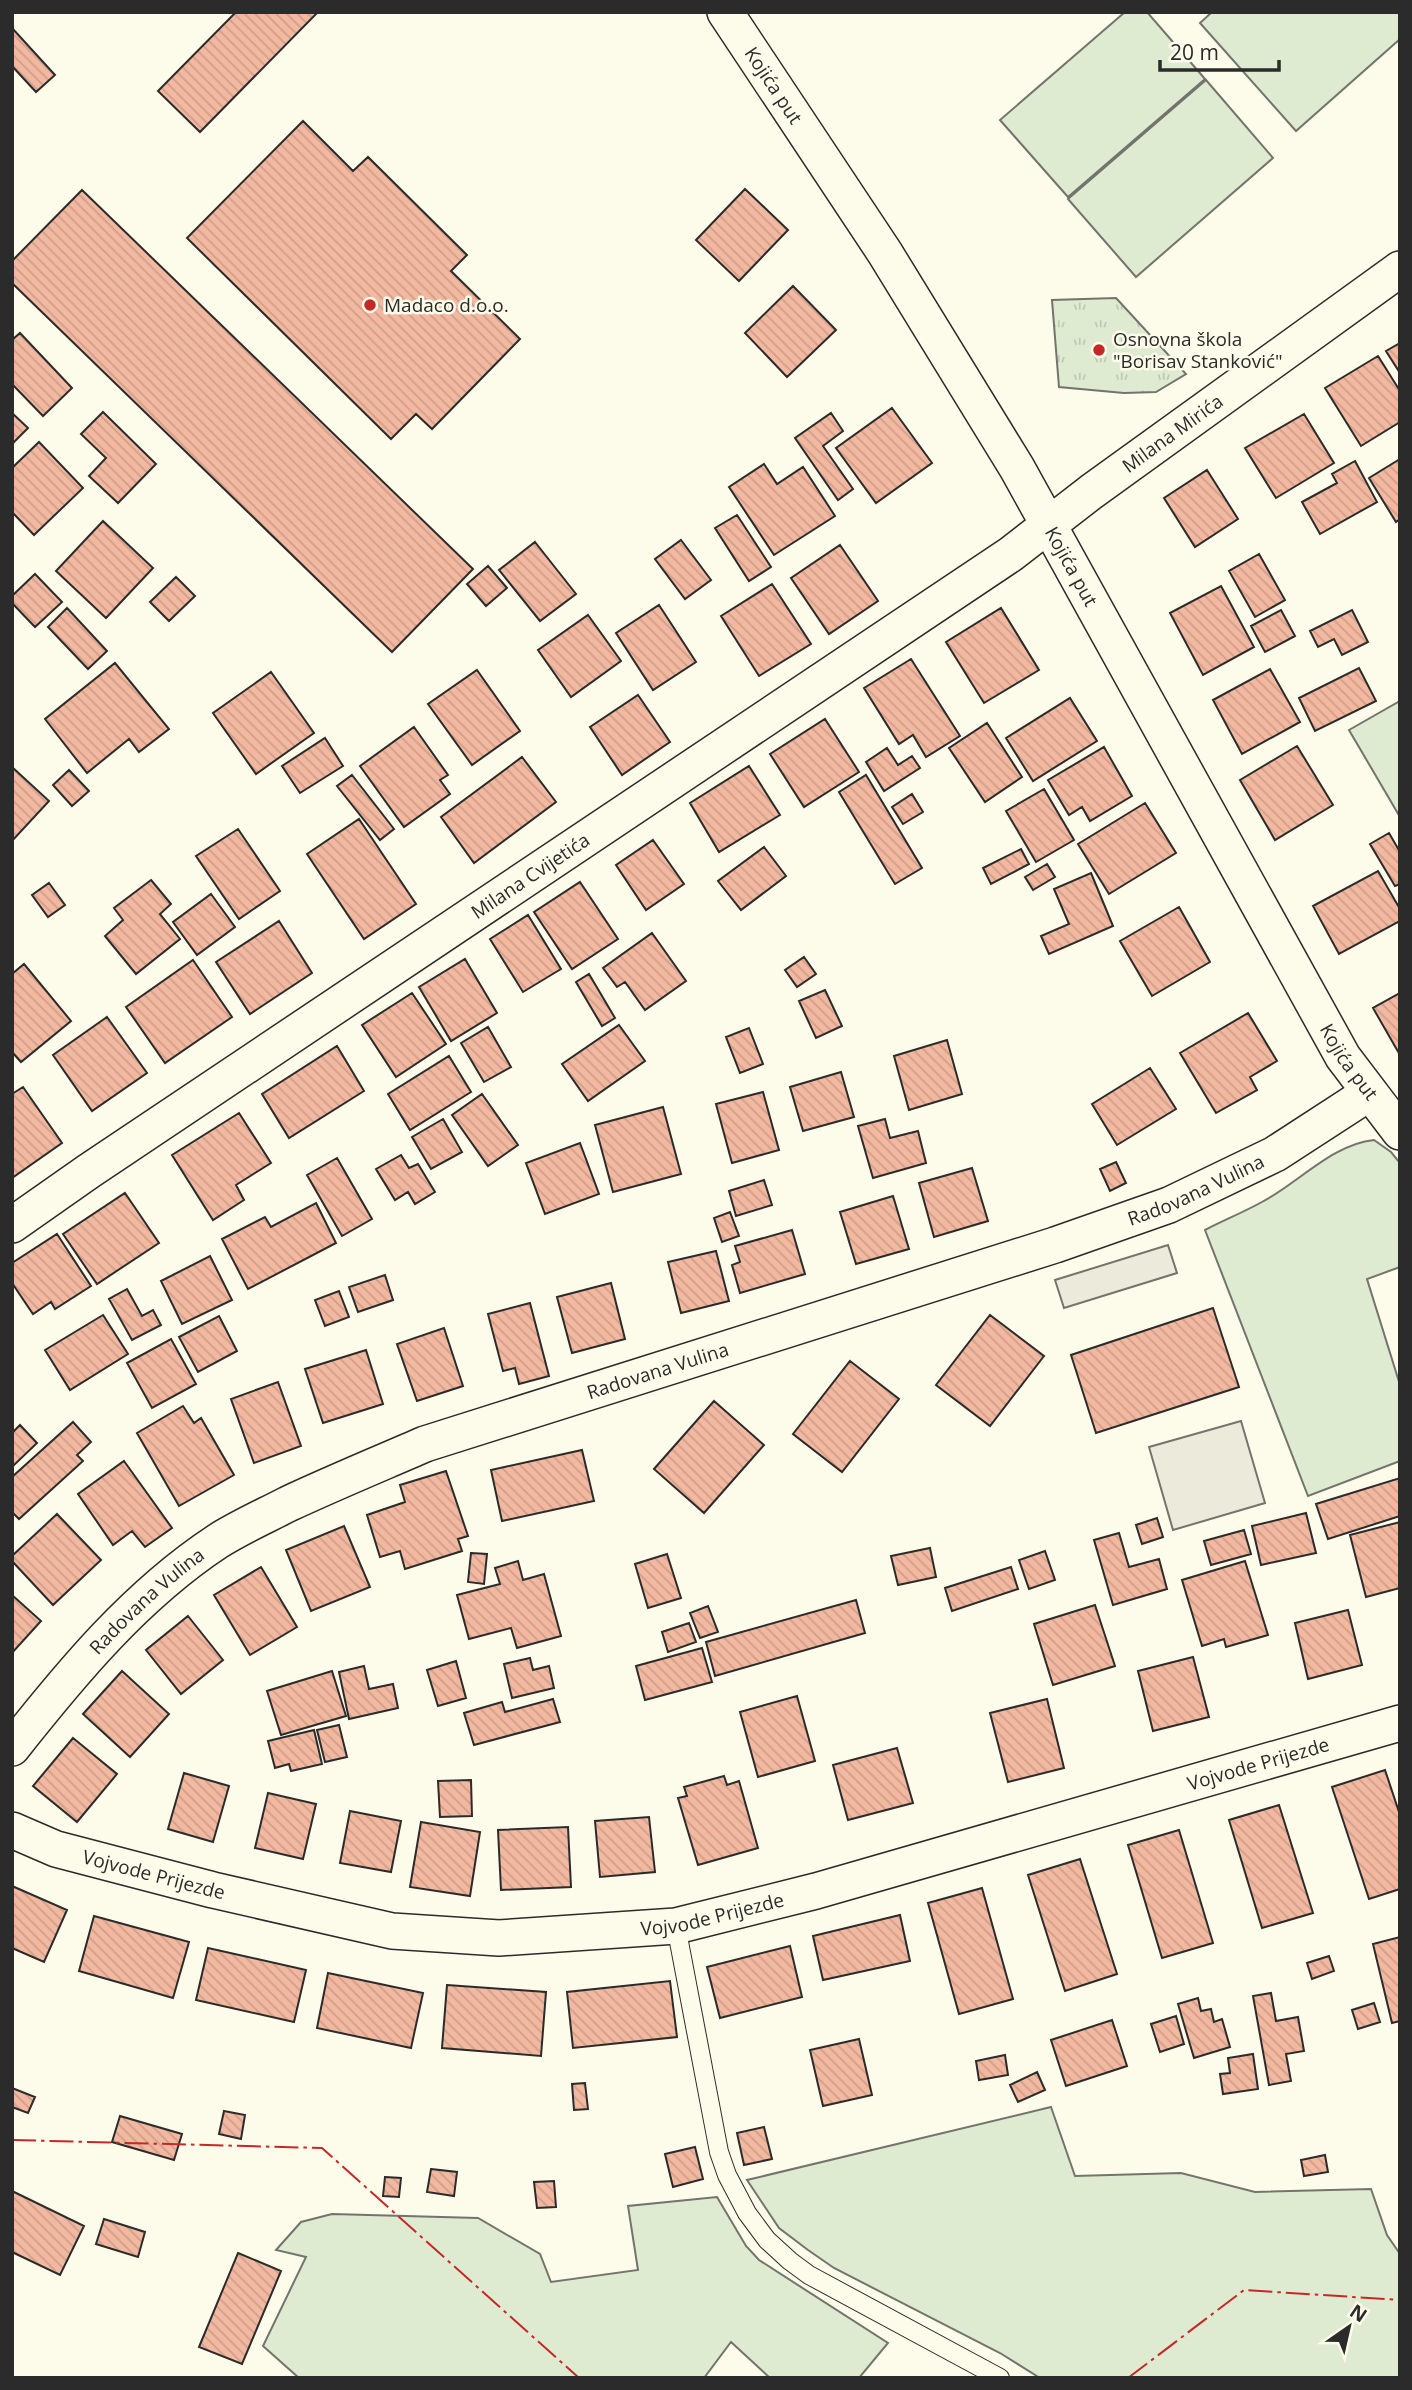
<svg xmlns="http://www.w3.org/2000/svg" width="1412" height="2390" viewBox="0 0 1412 2390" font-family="'Open Sans',sans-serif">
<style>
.grass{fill:#deebd1;stroke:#74746e;stroke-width:2}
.park{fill:url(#park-tufts);stroke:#74746e;stroke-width:2}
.parking{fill:#eceadb;stroke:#74746e;stroke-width:2}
.building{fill:url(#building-back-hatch);stroke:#2b2b2b;stroke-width:2}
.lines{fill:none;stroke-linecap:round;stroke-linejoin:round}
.service-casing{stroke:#2b2b2b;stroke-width:20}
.minor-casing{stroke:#2b2b2b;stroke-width:38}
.service{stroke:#fdfbea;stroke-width:18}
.minor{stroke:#fdfbea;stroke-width:35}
.power{stroke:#c62828;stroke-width:2;stroke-dasharray:24 5 3.5 5;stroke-linecap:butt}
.poi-dot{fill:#c62828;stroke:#fdfbea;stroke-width:2.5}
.labels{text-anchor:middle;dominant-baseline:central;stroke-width:5;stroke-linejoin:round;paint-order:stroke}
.street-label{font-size:19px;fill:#2b2b2b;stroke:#fdfbea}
.poi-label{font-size:19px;fill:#2b2b2b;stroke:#fdfbea;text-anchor:start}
</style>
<defs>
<pattern id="park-tufts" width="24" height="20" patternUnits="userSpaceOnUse" patternTransform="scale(1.75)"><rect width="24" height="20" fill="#deebd1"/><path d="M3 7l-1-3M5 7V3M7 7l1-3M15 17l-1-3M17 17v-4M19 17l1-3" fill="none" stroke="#bfcab4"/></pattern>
<pattern id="building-back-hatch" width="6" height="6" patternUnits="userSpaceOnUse" patternTransform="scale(1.75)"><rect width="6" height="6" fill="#f2b8a0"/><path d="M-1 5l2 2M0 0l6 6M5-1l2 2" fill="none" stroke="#d09e8a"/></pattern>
</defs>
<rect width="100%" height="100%" fill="#fdfbea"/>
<path class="grass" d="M 1125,12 L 1147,12 L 1205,79 L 1068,197 L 1000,120 Z
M 1212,12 L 1400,12 L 1400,39 L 1296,131 L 1200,23 Z
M 1206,80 L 1273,158 L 1136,277 L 1068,199 Z
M 1400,701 L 1400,817 L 1349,730 Z
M 1374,1140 L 1391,1152 L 1400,1163 L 1400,1267 L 1367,1279 L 1400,1385 L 1400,1461 L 1308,1496 L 1205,1230 C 1226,1219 1249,1210 1269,1198 C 1303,1178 1335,1144 1374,1140 Z
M 1051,2107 L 1075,2176 L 1181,2173 L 1255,2192 L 1371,2189 L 1387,2235 L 1400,2254 L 1400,2378 L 1040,2378 L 1000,2353 L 834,2268 L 808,2250 L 779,2228 L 747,2180 Z
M 717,2197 L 746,2246 L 759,2260 L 888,2343 L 859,2378 L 770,2378 L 731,2342 L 704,2378 L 299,2378 L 263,2346 L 306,2257 L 276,2250 L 301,2222 L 332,2214 L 478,2218 L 540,2254 L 551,2282 L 638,2270 L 628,2206 Z"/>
<path class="park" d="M 1116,298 L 1186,374 L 1156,392 L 1124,393 L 1059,387 L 1052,300 Z"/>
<path class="parking" d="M 1168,1245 L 1177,1273 L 1064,1308 L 1055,1280 Z
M 1241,1421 L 1265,1503 L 1173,1530 L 1149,1447 Z"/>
<path class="building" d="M 236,12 L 318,12 L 200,132 L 158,91 Z
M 12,28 L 55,75 L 36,92 L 12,66 Z
M 303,121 L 353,171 L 368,157 L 467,255 L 451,271 L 520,339 L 432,429 L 416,414 L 391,439 L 187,238 Z
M 745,189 L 788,230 L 739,281 L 696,240 Z
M 82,190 L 473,569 L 392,652 L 12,283 L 12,261 Z
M 793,286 L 836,330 L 787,377 L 745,333 Z
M 20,333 L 72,388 L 43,416 L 12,384 L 12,340 Z
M 1400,343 L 1400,373 L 1386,351 Z
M 1378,356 L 1400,391 L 1400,422 L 1361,446 L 1325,388 Z
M 892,408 L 932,463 L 876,503 L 836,448 Z
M 103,412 L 156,464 L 118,503 L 89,476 L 106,458 L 81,434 Z
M 12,413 L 28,428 L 12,444 Z
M 831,413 L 843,431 L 823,446 L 853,489 L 838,500 L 795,438 Z
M 1304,414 L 1334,463 L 1276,498 L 1245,448 Z
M 39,442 L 83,488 L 34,535 L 12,512 L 12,468 Z
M 1400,459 L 1400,519 L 1396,522 L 1369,478 Z
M 1355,461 L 1377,502 L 1320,534 L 1302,502 L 1337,483 L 1332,474 Z
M 764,464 L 777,484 L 803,467 L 835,516 L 774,555 L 729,487 Z
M 1207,470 L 1238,519 L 1195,547 L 1164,498 Z
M 737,515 L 771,567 L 749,581 L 715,528 Z
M 103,521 L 153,568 L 106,618 L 56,571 Z
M 681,540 L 711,580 L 685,599 L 655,559 Z
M 535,542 L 576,594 L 540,621 L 499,570 Z
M 840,545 L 878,601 L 829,634 L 791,578 Z
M 1259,554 L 1285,600 L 1255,617 L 1229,571 Z
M 488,566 L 507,588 L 486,606 L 467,584 Z
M 35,574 L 62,602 L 35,627 L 12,603 L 12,596 Z
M 176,577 L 195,596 L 169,621 L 150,602 Z
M 772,584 L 811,644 L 759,676 L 721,616 Z
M 1221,586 L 1254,647 L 1203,675 L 1170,613 Z
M 659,605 L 696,662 L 653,690 L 616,633 Z
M 67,608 L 107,651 L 88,669 L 48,627 Z
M 1001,608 L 1039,670 L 984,703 L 946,642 Z
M 1281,610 L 1295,636 L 1265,652 L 1251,626 Z
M 1352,610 L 1368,642 L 1342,655 L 1334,639 L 1318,647 L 1310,631 Z
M 588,615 L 621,661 L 571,697 L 538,650 Z
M 911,659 L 960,736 L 926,757 L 913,735 L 899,744 L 864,688 Z
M 115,663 L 169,729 L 139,752 L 129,739 L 87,773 L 45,719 Z
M 1359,668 L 1376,701 L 1315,731 L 1299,698 Z
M 1270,669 L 1300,722 L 1242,754 L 1213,700 Z
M 477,670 L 520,731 L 472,765 L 428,704 Z
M 271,672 L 314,733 L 256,774 L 213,713 Z
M 638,695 L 670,742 L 622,775 L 590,727 Z
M 1070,698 L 1097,741 L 1033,781 L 1006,738 Z
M 825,719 L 859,772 L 804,807 L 770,754 Z
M 987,723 L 1022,777 L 985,802 L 949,748 Z
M 414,727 L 448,775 L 440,780 L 450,794 L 404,827 L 360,766 Z
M 325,738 L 343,766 L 300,793 L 282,766 Z
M 1297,746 L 1333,805 L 1275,840 L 1240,780 Z
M 1104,747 L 1132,796 L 1090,821 L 1082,807 L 1069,815 L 1048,780 Z
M 887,748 L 898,765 L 912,756 L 920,768 L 884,791 L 866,762 Z
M 522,757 L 556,802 L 474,863 L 441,817 Z
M 749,766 L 780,815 L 719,852 L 690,803 Z
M 12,767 L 49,801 L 12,841 Z
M 69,770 L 89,791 L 72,806 L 53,785 Z
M 352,775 L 394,829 L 380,840 L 337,786 Z
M 866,775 L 922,868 L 895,884 L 839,792 Z
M 1044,789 L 1074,840 L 1036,862 L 1006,811 Z
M 912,794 L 923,812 L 903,824 L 892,807 Z
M 1145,803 L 1176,853 L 1109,894 L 1078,844 Z
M 359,819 L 416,904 L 364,939 L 307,854 Z
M 238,829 L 280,891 L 239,919 L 196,856 Z
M 1389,833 L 1400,852 L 1400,884 L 1395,886 L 1370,844 Z
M 653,840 L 684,884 L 646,910 L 616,865 Z
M 764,847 L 786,876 L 741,910 L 718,881 Z
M 1021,849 L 1029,864 L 991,884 L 983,868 Z
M 1047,864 L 1055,877 L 1033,890 L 1025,877 Z
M 1378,871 L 1400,909 L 1400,921 L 1339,954 L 1313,906 Z
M 1091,873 L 1113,926 L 1049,954 L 1041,936 L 1069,924 L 1054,889 Z
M 151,880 L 171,904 L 160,914 L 180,939 L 136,974 L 105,936 L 123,920 L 114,908 Z
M 580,882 L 618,939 L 572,969 L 534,912 Z
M 49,883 L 65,905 L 48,917 L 32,895 Z
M 211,894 L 235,927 L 197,955 L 173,922 Z
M 1179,907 L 1210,962 L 1152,996 L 1120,941 Z
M 528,915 L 561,969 L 523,992 L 490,939 Z
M 279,921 L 312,973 L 250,1014 L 216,962 Z
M 652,933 L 686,981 L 645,1010 L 625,982 L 617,987 L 603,968 Z
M 804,957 L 816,974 L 797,987 L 785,970 Z
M 465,959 L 497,1013 L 451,1041 L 419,987 Z
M 193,960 L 232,1017 L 165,1063 L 126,1007 Z
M 24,964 L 71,1021 L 21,1062 L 12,1052 L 12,974 Z
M 589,974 L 615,1018 L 602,1026 L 576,982 Z
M 825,990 L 842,1026 L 816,1038 L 799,1001 Z
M 412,993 L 446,1044 L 396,1077 L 362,1025 Z
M 1400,993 L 1400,1055 L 1373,1008 Z
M 1248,1013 L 1277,1061 L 1250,1077 L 1257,1090 L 1216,1113 L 1180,1053 Z
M 107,1017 L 147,1073 L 92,1111 L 53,1055 Z
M 619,1025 L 645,1061 L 588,1101 L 562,1064 Z
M 488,1027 L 511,1067 L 484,1082 L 461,1043 Z
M 749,1028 L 763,1064 L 740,1073 L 726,1037 Z
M 947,1040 L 962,1094 L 909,1110 L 894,1056 Z
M 337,1046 L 364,1091 L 289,1138 L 262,1094 Z
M 449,1056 L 471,1092 L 410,1130 L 388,1094 Z
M 1150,1068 L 1176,1109 L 1117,1145 L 1092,1104 Z
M 841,1072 L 854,1117 L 803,1131 L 790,1087 Z
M 23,1087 L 62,1143 L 12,1178 L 12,1094 Z
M 763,1092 L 779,1150 L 732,1163 L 716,1104 Z
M 482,1094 L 518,1145 L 488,1166 L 452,1115 Z
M 663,1107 L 681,1174 L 613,1192 L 595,1125 Z
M 239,1113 L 271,1163 L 236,1185 L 244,1200 L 213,1220 L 172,1155 Z
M 443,1119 L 462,1152 L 431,1169 L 412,1137 Z
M 885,1119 L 890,1138 L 918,1131 L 926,1163 L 873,1178 L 858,1126 Z
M 580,1143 L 599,1194 L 545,1214 L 526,1163 Z
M 401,1155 L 409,1168 L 418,1164 L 435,1192 L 415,1204 L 408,1192 L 395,1200 L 376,1169 Z
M 337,1158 L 372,1219 L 342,1236 L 307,1175 Z
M 1116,1162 L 1126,1183 L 1110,1191 L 1100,1169 Z
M 972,1168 L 988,1221 L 934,1237 L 919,1183 Z
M 764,1180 L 772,1205 L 736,1216 L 729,1191 Z
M 125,1193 L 159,1243 L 97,1284 L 63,1234 Z
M 893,1196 L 909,1249 L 856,1264 L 840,1212 Z
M 316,1203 L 336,1243 L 248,1289 L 222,1239 L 265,1217 L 271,1227 Z
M 730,1212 L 739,1236 L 722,1242 L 714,1218 Z
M 792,1230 L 805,1274 L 740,1293 L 732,1265 L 740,1262 L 735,1246 Z
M 57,1234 L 91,1286 L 55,1309 L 51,1302 L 33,1314 L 12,1283 L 12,1263 Z
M 716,1251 L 729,1301 L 681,1313 L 668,1262 Z
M 210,1256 L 232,1300 L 182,1324 L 161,1281 Z
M 385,1275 L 393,1300 L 358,1312 L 349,1287 Z
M 611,1283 L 625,1339 L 572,1353 L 557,1297 Z
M 127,1289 L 142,1316 L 153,1310 L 161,1325 L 132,1340 L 109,1299 Z
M 339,1291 L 349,1317 L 325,1326 L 315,1300 Z
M 530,1303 L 549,1376 L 519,1384 L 515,1368 L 503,1371 L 488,1314 Z
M 1213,1308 L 1239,1387 L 1096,1433 L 1071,1355 Z
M 103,1315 L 128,1354 L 70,1390 L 45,1350 Z
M 990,1315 L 1044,1356 L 990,1426 L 936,1385 Z
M 219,1316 L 237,1351 L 198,1372 L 179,1337 Z
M 444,1328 L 463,1386 L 417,1401 L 397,1344 Z
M 171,1339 L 196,1384 L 152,1408 L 127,1363 Z
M 366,1350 L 383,1404 L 323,1423 L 305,1369 Z
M 850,1361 L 899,1399 L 842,1472 L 793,1434 Z
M 278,1382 L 301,1446 L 254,1463 L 231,1399 Z
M 714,1401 L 764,1445 L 704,1513 L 654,1469 Z
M 183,1406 L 194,1423 L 201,1418 L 234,1475 L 179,1506 L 137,1433 Z
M 73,1422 L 91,1442 L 77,1455 L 83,1461 L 19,1519 L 12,1512 L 12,1477 Z
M 20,1425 L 37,1443 L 12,1467 L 12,1433 Z
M 582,1450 L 594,1501 L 502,1521 L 491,1470 Z
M 124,1461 L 172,1528 L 145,1547 L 132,1531 L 113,1545 L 78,1494 Z
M 446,1471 L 468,1536 L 458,1539 L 462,1551 L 405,1569 L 400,1551 L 380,1557 L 367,1515 L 405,1502 L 400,1485 Z
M 1400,1478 L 1400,1516 L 1328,1539 L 1316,1504 Z
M 1306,1513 L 1316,1553 L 1261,1565 L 1252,1526 Z
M 57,1514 L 101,1560 L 53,1605 L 12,1561 L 12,1556 Z
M 1157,1518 L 1163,1537 L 1142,1544 L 1136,1525 Z
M 1400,1522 L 1400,1588 L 1366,1597 L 1350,1535 Z
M 344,1526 L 370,1587 L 311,1611 L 286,1550 Z
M 1244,1530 L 1251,1554 L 1211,1565 L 1204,1541 Z
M 1119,1533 L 1129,1567 L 1159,1559 L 1167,1589 L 1113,1605 L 1094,1540 Z
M 930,1548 L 936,1577 L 898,1585 L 891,1556 Z
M 1045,1551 L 1055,1580 L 1029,1589 L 1019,1560 Z
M 471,1553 L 487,1554 L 484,1584 L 468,1582 Z
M 667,1554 L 681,1598 L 648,1608 L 635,1564 Z
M 518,1561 L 523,1580 L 544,1574 L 561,1636 L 517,1648 L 511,1628 L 469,1639 L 457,1595 L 500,1584 L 495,1568 Z
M 1245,1561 L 1268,1635 L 1226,1647 L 1224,1639 L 1202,1646 L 1182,1580 Z
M 261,1567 L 297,1627 L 250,1655 L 214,1595 Z
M 1011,1567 L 1018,1589 L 952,1611 L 945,1588 Z
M 12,1595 L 41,1621 L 12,1653 Z
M 856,1600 L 865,1633 L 715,1676 L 706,1642 Z
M 1095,1605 L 1115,1666 L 1053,1685 L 1034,1624 Z
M 708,1606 L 718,1632 L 700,1638 L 690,1613 Z
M 1348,1610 L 1362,1665 L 1308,1679 L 1295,1623 Z
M 188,1616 L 223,1660 L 181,1694 L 146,1650 Z
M 689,1623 L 696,1642 L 668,1652 L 662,1632 Z
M 702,1648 L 712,1682 L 645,1700 L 636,1666 Z
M 1193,1657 L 1209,1717 L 1153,1731 L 1138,1671 Z
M 530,1658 L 533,1670 L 549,1666 L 554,1688 L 512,1698 L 504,1664 Z
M 456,1661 L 466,1698 L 438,1706 L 427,1670 Z
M 364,1666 L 369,1689 L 393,1684 L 398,1708 L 349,1719 L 339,1672 Z
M 122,1671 L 169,1714 L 130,1757 L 83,1714 Z
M 332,1671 L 346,1716 L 281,1735 L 267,1691 Z
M 797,1696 L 815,1761 L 758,1777 L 740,1712 Z
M 553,1699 L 560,1722 L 474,1745 L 464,1713 L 502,1702 L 505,1712 Z
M 1047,1699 L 1064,1768 L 1008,1782 L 990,1713 Z
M 339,1725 L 347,1757 L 325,1762 L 317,1730 Z
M 314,1730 L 322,1764 L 291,1771 L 289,1764 L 275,1768 L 268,1741 Z
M 73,1738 L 117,1774 L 77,1822 L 33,1786 Z
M 897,1748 L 913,1803 L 848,1820 L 833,1765 Z
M 1385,1770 L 1400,1815 L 1400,1889 L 1369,1899 L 1332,1787 Z
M 184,1773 L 229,1786 L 213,1842 L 168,1829 Z
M 724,1776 L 727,1785 L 739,1781 L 758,1848 L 698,1865 L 678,1798 L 687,1796 L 684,1787 Z
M 471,1780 L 472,1816 L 440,1817 L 438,1781 Z
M 268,1793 L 316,1804 L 303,1859 L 255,1848 Z
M 1279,1805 L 1313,1913 L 1262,1928 L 1229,1820 Z
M 350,1811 L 401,1821 L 391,1872 L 340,1863 Z
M 649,1817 L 655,1872 L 600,1877 L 595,1821 Z
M 421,1822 L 480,1832 L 470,1896 L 410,1887 Z
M 568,1827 L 571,1887 L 501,1890 L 498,1830 Z
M 1179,1830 L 1213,1943 L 1162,1958 L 1128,1845 Z
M 1080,1859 L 1117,1974 L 1065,1991 L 1028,1875 Z
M 12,1886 L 67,1910 L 44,1962 L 12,1948 Z
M 982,1888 L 1013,1999 L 959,2014 L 928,1903 Z
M 900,1915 L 910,1961 L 823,1980 L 813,1936 Z
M 94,1916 L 189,1942 L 173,1998 L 79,1971 Z
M 1400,1937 L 1400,2021 L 1392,2023 L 1373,1944 Z
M 790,1946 L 802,1997 L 720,2018 L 707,1967 Z
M 208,1948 L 306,1970 L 294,2022 L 196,2000 Z
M 1329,1956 L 1334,1971 L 1312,1979 L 1307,1963 Z
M 328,1973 L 423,1993 L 411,2048 L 317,2028 Z
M 670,1981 L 677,2037 L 573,2048 L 567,1992 Z
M 447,1985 L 546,1992 L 541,2056 L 442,2048 Z
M 1271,1993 L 1276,2021 L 1298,2017 L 1304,2051 L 1286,2054 L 1291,2081 L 1269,2085 L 1253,1996 Z
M 1198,1998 L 1201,2011 L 1211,2009 L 1214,2022 L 1222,2019 L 1230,2047 L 1194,2058 L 1178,2004 Z
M 1374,2003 L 1380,2022 L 1358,2029 L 1352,2010 Z
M 1176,2016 L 1184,2044 L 1160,2052 L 1151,2024 Z
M 1112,2020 L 1127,2066 L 1066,2086 L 1051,2040 Z
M 859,2039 L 872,2095 L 823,2106 L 810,2050 Z
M 1253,2054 L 1258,2089 L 1223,2094 L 1220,2074 L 1230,2073 L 1228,2058 Z
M 1005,2055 L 1008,2075 L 979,2080 L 976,2061 Z
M 1037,2072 L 1045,2090 L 1018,2102 L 1010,2085 Z
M 585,2083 L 588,2109 L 574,2110 L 572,2084 Z
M 12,2088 L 35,2097 L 28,2113 L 12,2107 Z
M 224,2111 L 245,2115 L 241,2139 L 219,2134 Z
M 120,2116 L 182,2134 L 174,2160 L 112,2142 Z
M 764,2127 L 772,2159 L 744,2165 L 737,2133 Z
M 695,2147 L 703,2179 L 673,2187 L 665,2154 Z
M 1325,2155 L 1328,2172 L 1304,2176 L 1301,2160 Z
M 431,2169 L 457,2172 L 454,2196 L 427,2192 Z
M 385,2177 L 401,2178 L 399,2197 L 383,2196 Z
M 554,2181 L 556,2207 L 537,2208 L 534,2182 Z
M 12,2191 L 84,2226 L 60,2275 L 12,2252 Z
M 104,2219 L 145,2232 L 138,2257 L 96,2244 Z
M 238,2253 L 281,2271 L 242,2364 L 199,2347 Z"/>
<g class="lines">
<defs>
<path id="service" d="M 676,1926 L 719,2152 L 727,2175 L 747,2213 L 767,2240 L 790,2261 L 809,2275 L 1000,2378"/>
<g id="minor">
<path id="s1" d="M 725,12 L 885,253 L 1017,468 L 1343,1057 L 1400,1132"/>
<path id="s2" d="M 12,1225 L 89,1171 L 1011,554 L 1091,492 L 1400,269"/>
<path id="s3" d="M 12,1748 C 72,1672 136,1595 218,1541 C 240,1527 265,1516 288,1504 C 333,1483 379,1464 425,1444 L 1055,1245 L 1169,1205 L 1275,1154 L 1369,1093"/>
<path id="s4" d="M 12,1830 L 56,1849 L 213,1890 L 392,1931 L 499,1938 L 676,1926 L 816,1891 L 1400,1723"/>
</g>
</defs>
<use href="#service" class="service-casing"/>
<use href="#minor" class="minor-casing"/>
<use href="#service" class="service"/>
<use href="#minor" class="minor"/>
<path class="power" d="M 12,2140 L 322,2148 L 579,2378
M 1128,2378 L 1244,2290 L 1400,2300"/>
</g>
<g class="poi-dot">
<circle cx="370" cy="305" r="7"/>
<circle cx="1099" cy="350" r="7"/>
</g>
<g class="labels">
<g class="street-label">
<text stroke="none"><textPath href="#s1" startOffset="88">Kojića put</textPath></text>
<text stroke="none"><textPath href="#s2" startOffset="1405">Milana Mirića</textPath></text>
<text stroke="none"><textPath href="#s1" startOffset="654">Kojića put</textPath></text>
<text stroke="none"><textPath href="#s2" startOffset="625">Milana Cvijetića</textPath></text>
<text stroke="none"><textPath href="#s1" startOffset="1222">Kojića put</textPath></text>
<text stroke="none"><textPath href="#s3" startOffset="1334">Radovana Vulina</textPath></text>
<text stroke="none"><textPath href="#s3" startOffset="766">Radovana Vulina</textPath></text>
<text stroke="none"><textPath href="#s3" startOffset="200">Radovana Vulina</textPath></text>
<text stroke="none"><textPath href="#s4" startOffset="1283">Vojvode Prijezde</textPath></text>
<text stroke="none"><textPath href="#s4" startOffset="149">Vojvode Prijezde</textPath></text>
<text stroke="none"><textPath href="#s4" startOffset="716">Vojvode Prijezde</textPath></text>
</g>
<g class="poi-label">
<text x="384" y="305">Madaco d.o.o.</text>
<text x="1113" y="339">Osnovna škola<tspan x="1113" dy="22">"Borisav Stanković"</tspan></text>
</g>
</g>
<rect width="1412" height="2390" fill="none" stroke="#2b2b2b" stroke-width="28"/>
<g transform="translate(1349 2327) rotate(34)" stroke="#fdfbea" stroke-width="5" paint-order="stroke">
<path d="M0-5L12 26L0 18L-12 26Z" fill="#2b2b2b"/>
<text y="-10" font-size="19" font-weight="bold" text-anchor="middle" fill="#2b2b2b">N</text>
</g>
<path d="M1160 60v10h119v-10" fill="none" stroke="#2b2b2b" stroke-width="3.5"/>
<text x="1170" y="60" font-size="21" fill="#2b2b2b" stroke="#fdfbea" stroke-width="5" paint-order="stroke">20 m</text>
</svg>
